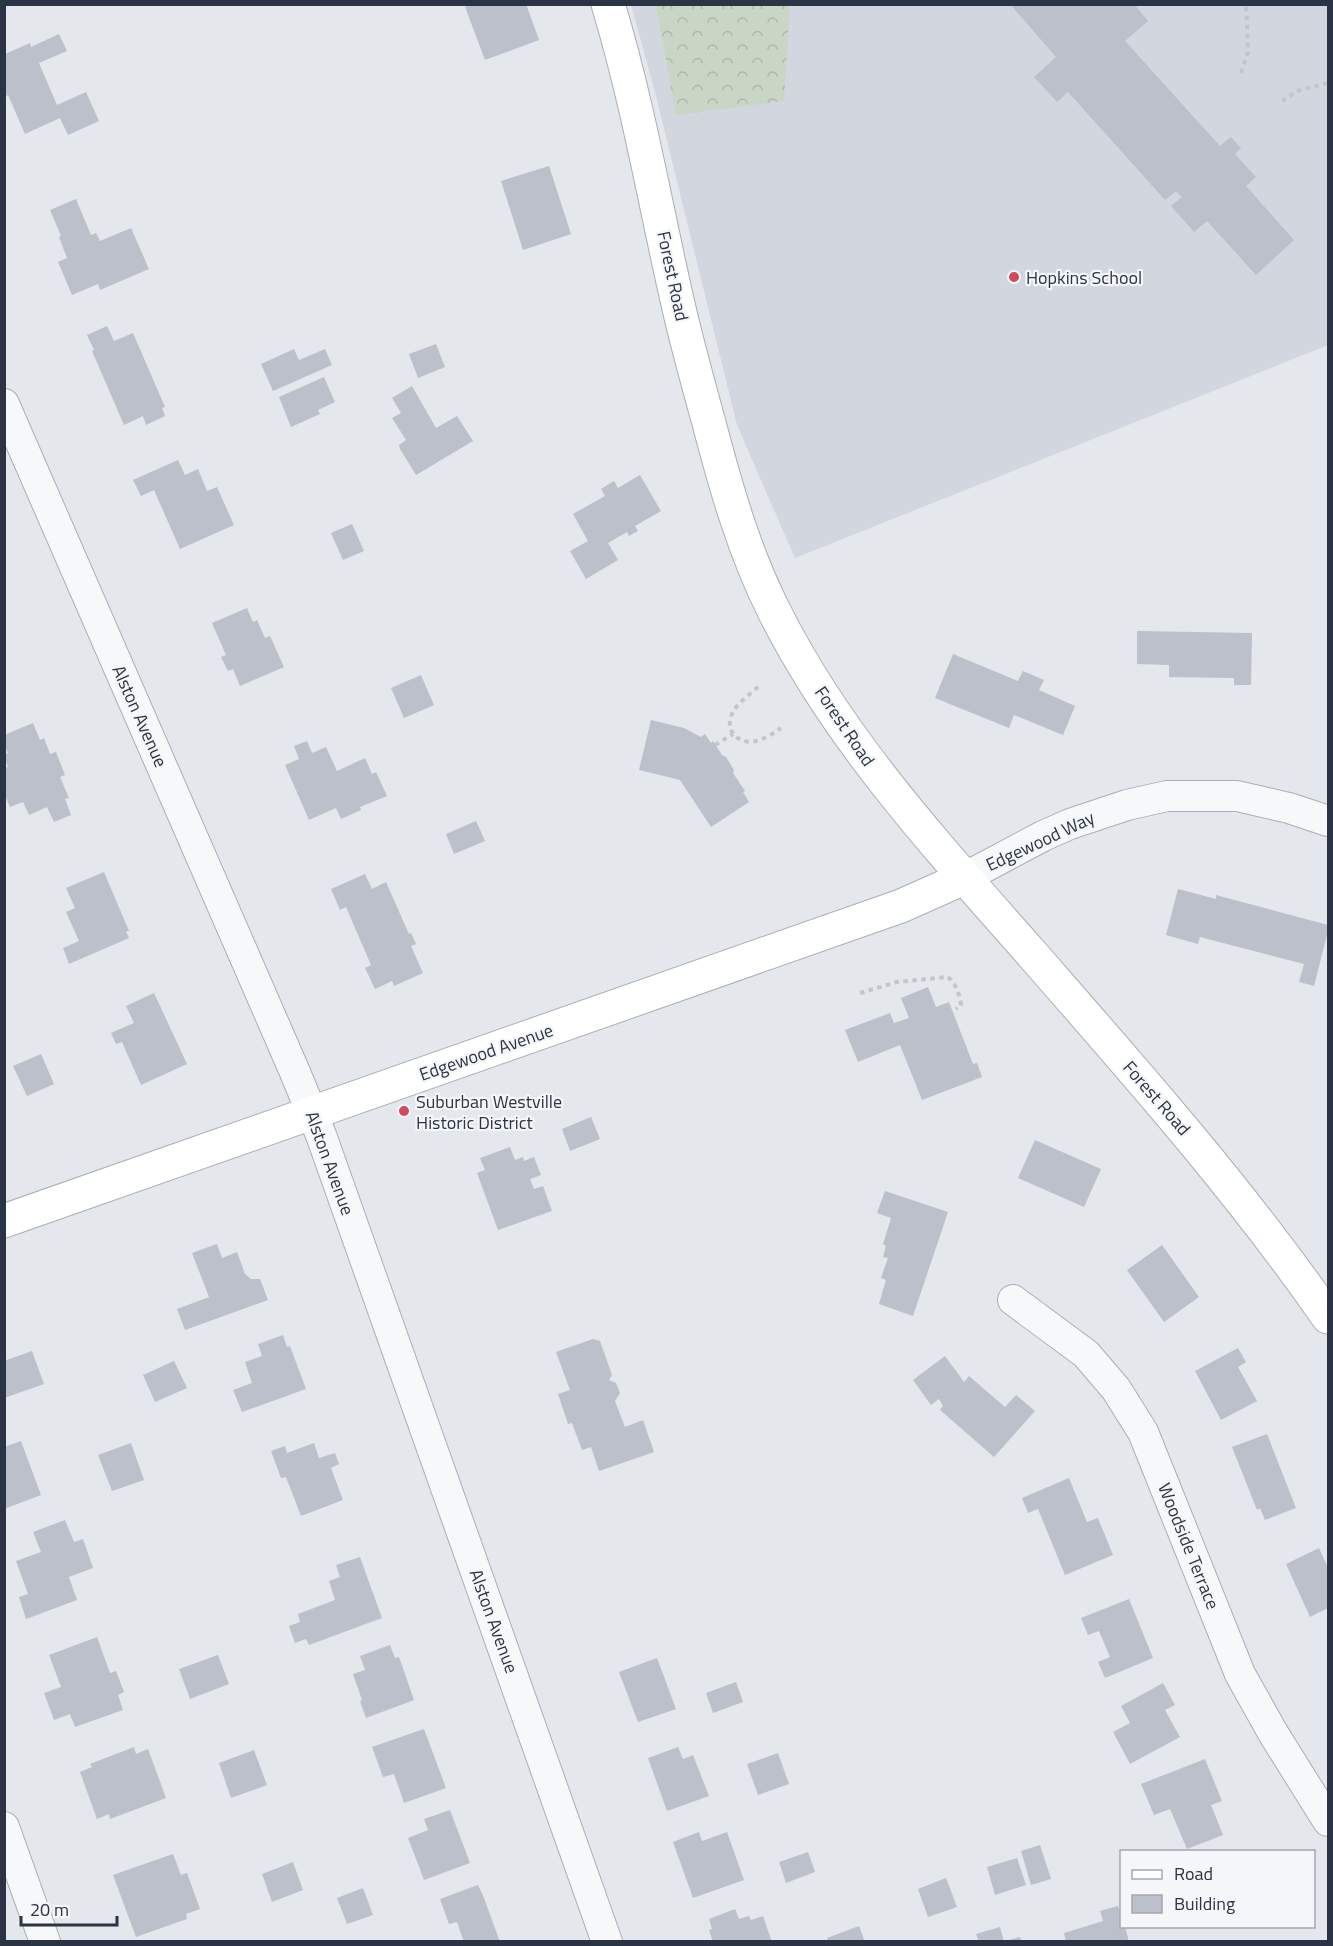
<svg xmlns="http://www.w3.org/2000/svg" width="1333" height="1946" viewBox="0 0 1333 1946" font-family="'Titillium Web',sans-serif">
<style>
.built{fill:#d2d6de}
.forest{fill:url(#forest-crowns)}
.building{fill:#bbc0ca}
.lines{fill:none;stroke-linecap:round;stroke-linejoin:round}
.street-casing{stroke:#a9aeb7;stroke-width:32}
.secondary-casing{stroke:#a9aeb7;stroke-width:35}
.path{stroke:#c2c5cb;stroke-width:4;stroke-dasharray:4.5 4.5;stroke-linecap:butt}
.street{stroke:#f7f8fa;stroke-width:30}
.secondary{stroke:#fff;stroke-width:33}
.poi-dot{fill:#d1495b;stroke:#f4f6f9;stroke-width:2}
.labels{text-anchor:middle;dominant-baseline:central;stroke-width:4.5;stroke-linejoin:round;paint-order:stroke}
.street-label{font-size:18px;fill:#2b3445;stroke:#f4f6f9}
.poi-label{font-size:18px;fill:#2b3445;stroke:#f4f6f9;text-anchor:start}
</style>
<defs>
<pattern id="forest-crowns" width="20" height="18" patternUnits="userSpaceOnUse" patternTransform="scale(1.5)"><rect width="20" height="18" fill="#c9d6c5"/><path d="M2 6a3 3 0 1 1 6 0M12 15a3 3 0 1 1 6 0" fill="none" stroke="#adb8ab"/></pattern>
</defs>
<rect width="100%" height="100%" fill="#e4e7ec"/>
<path class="built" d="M 631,5 L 1328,5 L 1328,345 L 795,558 L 737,425 L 655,92 Z"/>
<path class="forest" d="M 656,5 L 790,5 L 784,101 L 676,115 Z"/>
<path class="building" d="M 473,4 L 526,4 L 539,40 L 485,60 L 465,7 Z
M 1010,4 L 1134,4 L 1148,21 L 1125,41 L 1220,146 L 1231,137 L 1241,148 L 1235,154 L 1256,177 L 1246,186 L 1294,240 L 1256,275 L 1207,221 L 1194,232 L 1171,206 L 1182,197 L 1176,191 L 1165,200 L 1068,92 L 1057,102 L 1034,77 L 1056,57 Z
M 59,34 L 67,51 L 39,63 L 57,105 L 86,92 L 99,121 L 68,135 L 60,118 L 25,134 L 8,95 L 5,97 L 5,54 L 30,43 L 31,47 Z
M 549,166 L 571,234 L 523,250 L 501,181 Z
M 76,199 L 91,235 L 96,233 L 100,241 L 131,228 L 149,269 L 100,290 L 98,284 L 72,295 L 58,262 L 67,258 L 59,237 L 61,236 L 50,210 Z
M 107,326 L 114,341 L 133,333 L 165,407 L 162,408 L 165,416 L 146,425 L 143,416 L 124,425 L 92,351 L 94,350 L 87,335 Z
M 436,344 L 445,367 L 418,378 L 409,354 Z
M 294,349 L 299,360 L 325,349 L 332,365 L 273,391 L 261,364 Z
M 324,377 L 335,402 L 318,410 L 320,414 L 291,427 L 279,397 Z
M 412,386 L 436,428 L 457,416 L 473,441 L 416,475 L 400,449 L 399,445 L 406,440 L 392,418 L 401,413 L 392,398 Z
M 178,460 L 185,475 L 198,469 L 207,491 L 217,487 L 234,525 L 180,549 L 154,490 L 141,496 L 133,480 Z
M 640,475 L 661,511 L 635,526 L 638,531 L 629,536 L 627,532 L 608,543 L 618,560 L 586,579 L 570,551 L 588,541 L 573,514 L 605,496 L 601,489 L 614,481 L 618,488 Z
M 352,524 L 364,551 L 343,560 L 331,533 Z
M 247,608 L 253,622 L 257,620 L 265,638 L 270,636 L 284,667 L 240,686 L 233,669 L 228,671 L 221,657 L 226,655 L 212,623 Z
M 1137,631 L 1252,633 L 1251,685 L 1234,685 L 1234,678 L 1169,677 L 1169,665 L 1137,664 Z
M 953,654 L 1018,681 L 1023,671 L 1044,680 L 1039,690 L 1075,706 L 1063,735 L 1014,715 L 1009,728 L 935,698 Z
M 421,675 L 434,705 L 404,718 L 391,688 Z
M 651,720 L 684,728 L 701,737 L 705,734 L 711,743 L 713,741 L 722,755 L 726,757 L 734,770 L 733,773 L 745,791 L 743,792 L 749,802 L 711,827 L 680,780 L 639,770 Z
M 33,723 L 40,740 L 44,738 L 50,754 L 56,752 L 65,775 L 60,777 L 69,798 L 65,799 L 71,815 L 54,822 L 47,807 L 29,815 L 23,802 L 10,807 L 4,793 L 4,768 L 8,767 L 4,757 L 4,755 L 8,753 L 4,745 L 4,735 Z
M 307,741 L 312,753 L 326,747 L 337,771 L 365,758 L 372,774 L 376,772 L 387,796 L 360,807 L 361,810 L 341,819 L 336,808 L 309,820 L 285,765 L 299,759 L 294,746 Z
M 476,821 L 485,841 L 454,854 L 446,834 Z
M 104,872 L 129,931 L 126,931 L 129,938 L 69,964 L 63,948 L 79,941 L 66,912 L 75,908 L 66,888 Z
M 365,874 L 372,889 L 386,882 L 409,934 L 411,933 L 416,944 L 411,946 L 423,973 L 394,986 L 392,981 L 375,989 L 365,968 L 371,965 L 346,907 L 340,910 L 331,889 Z
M 1178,889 L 1216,899 L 1216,895 L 1328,925 L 1328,931 L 1314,986 L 1299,982 L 1304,964 L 1200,937 L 1198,944 L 1166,935 Z
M 928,987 L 936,1007 L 949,1002 L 973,1064 L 977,1063 L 982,1077 L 922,1100 L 900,1045 L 858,1062 L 845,1030 L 890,1013 L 894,1023 L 909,1018 L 901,998 Z
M 154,993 L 187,1064 L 141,1085 L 122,1042 L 116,1044 L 111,1033 L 134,1023 L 126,1006 Z
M 41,1054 L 54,1084 L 27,1096 L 13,1066 Z
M 591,1117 L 600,1139 L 570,1151 L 562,1129 Z
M 1035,1140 L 1101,1169 L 1084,1207 L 1018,1178 Z
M 510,1147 L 515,1160 L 523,1157 L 524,1161 L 534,1157 L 541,1175 L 530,1179 L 534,1189 L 543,1186 L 552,1211 L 498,1230 L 477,1173 L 485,1170 L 480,1158 Z
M 885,1191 L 948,1212 L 913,1316 L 879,1304 L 886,1280 L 881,1278 L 888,1258 L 883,1257 L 886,1246 L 883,1244 L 891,1218 L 877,1213 Z
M 217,1244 L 222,1258 L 237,1252 L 245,1274 L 251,1279 L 260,1279 L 268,1300 L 185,1330 L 177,1309 L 209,1297 L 192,1253 Z
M 1162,1245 L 1199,1297 L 1164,1322 L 1127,1270 Z
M 283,1335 L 287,1347 L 290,1346 L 306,1389 L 242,1412 L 233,1390 L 252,1383 L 245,1362 L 262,1356 L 258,1344 Z
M 593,1339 L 600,1341 L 612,1375 L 609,1380 L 616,1383 L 620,1393 L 615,1401 L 625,1427 L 643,1420 L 654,1452 L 599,1471 L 591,1447 L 582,1450 L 572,1423 L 568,1424 L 558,1394 L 570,1390 L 556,1352 Z
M 1238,1348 L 1246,1362 L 1238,1367 L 1257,1401 L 1221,1420 L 1195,1371 Z
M 32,1351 L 44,1384 L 4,1398 L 4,1361 Z
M 945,1356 L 964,1382 L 969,1376 L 1005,1407 L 1016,1395 L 1035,1411 L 994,1457 L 940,1410 L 943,1406 L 939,1399 L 931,1405 L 913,1380 Z
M 174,1361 L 187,1388 L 155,1402 L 143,1375 Z
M 1267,1434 L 1296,1508 L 1265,1520 L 1260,1508 L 1257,1510 L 1232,1447 Z
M 21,1441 L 41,1495 L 4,1509 L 4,1447 Z
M 131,1443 L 144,1480 L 112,1491 L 98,1455 Z
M 314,1443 L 319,1458 L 335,1453 L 339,1464 L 331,1468 L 343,1500 L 301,1516 L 286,1477 L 281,1478 L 271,1451 L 285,1446 L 287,1453 Z
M 1069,1478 L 1087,1522 L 1098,1518 L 1113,1555 L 1065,1575 L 1038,1509 L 1028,1513 L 1022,1498 Z
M 65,1520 L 74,1542 L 83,1539 L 93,1568 L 69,1577 L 77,1600 L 26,1619 L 19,1597 L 28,1594 L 16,1561 L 41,1552 L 33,1532 Z
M 1319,1548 L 1328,1568 L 1328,1608 L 1310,1617 L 1286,1564 Z
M 360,1557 L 382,1618 L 309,1645 L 306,1639 L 295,1643 L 289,1626 L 300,1622 L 298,1614 L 335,1600 L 329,1581 L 340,1577 L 336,1565 Z
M 1129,1599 L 1153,1658 L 1105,1678 L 1098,1662 L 1110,1657 L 1099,1631 L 1088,1635 L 1081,1618 Z
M 97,1637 L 110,1673 L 116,1671 L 124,1692 L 118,1695 L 123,1710 L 75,1727 L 70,1714 L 54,1720 L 44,1693 L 61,1687 L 49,1655 Z
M 390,1645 L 395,1658 L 399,1657 L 414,1700 L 366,1718 L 360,1701 L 362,1700 L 353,1674 L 365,1670 L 360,1656 Z
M 218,1655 L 229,1684 L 190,1699 L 179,1669 Z
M 657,1658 L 676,1709 L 638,1722 L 619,1672 Z
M 736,1682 L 743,1702 L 713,1713 L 706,1693 Z
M 1163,1683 L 1175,1705 L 1165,1710 L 1180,1737 L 1130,1764 L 1113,1732 L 1130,1723 L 1121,1706 Z
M 424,1729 L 446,1788 L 404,1803 L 394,1774 L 383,1777 L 372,1747 Z
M 134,1747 L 136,1754 L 148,1749 L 166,1798 L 110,1819 L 109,1814 L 97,1819 L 80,1772 L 92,1767 L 90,1764 Z
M 678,1747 L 683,1759 L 693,1755 L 709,1796 L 667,1811 L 648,1758 Z
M 254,1750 L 267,1785 L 231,1798 L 219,1763 Z
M 778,1753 L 789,1784 L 758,1795 L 747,1764 Z
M 1205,1759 L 1222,1801 L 1211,1805 L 1223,1835 L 1187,1849 L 1170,1809 L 1154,1815 L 1141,1784 Z
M 450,1810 L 470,1863 L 424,1880 L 408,1838 L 428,1830 L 424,1819 Z
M 699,1832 L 702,1841 L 727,1832 L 744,1880 L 693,1898 L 673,1842 Z
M 1040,1845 L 1051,1879 L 1031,1885 L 1021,1851 Z
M 808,1852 L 815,1872 L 786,1883 L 779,1862 Z
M 173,1854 L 181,1875 L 187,1873 L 200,1909 L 186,1914 L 187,1919 L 136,1937 L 113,1875 Z
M 1017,1858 L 1026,1885 L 995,1895 L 987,1867 Z
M 293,1862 L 303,1890 L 272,1902 L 262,1874 Z
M 946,1878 L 957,1907 L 928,1917 L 918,1889 Z
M 478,1885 L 484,1898 L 500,1942 L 464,1942 L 457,1922 L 449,1924 L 440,1899 Z
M 363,1888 L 373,1915 L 347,1924 L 337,1898 Z
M 1118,1906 L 1122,1916 L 1122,1926 L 1125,1926 L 1129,1942 L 1066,1942 L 1064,1933 L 1103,1921 L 1100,1911 Z
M 735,1909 L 739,1919 L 749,1916 L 751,1920 L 763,1916 L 772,1942 L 713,1942 L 709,1930 L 712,1929 L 709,1919 Z
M 859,1926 L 865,1942 L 828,1942 L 827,1938 Z
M 1000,1927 L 1004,1942 L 979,1942 L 976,1934 Z
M 1020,1937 L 1022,1942 L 1006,1942 L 1005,1941 Z"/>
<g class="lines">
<defs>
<path id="street" d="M 4,404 L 294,1070 L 321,1135 L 607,1942
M 964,878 L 1043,836 L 1070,824 L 1127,805 L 1167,796 L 1237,796 L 1289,808 L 1328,821
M 1013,1300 L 1086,1354 L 1116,1389 L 1143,1432 L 1240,1674 L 1273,1733 L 1328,1821
M 4,1827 L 45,1942"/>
<path id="secondary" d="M 608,4 C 638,103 655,204 678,304 C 687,344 698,383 709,423 C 726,488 744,551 774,611 C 839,741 938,847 1032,954 C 1135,1072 1239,1189 1328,1317
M 4,1221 L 901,906 L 964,878"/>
</defs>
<use href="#street" class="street-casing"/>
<use href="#secondary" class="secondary-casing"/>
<path class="path" d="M 1241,73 L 1248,52 L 1246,4
M 1282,101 L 1297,91 L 1328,83
M 758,687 C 749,695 737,703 732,714 C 724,731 739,745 756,741 C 765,739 774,733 781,728
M 715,745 L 733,734
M 860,993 L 897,982 L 948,977 C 956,984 960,995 961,1005 L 956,1009"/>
<use href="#street" class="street"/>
<use href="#secondary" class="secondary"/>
</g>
<g class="poi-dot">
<circle cx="1014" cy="277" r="6"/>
<circle cx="404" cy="1111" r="6"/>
</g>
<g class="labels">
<g class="street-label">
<text transform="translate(673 276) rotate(78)">Forest Road</text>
<text transform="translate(140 716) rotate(66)">Alston Avenue</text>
<text transform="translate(845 726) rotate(56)">Forest Road</text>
<text transform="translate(1040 841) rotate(-25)">Edgewood Way</text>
<text transform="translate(486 1052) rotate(-19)">Edgewood Avenue</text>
<text transform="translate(1157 1098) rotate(49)">Forest Road</text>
<text transform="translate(330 1163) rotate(70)">Alston Avenue</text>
<text transform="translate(1189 1546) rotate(68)">Woodside Terrace</text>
<text transform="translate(494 1621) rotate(70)">Alston Avenue</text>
</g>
<g class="poi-label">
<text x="1026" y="277">Hopkins School</text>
<text x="416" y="1101">Suburban Westville<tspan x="416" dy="21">Historic District</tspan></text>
</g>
</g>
<rect width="1333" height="1946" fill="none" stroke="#2b3445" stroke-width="12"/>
<rect x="1120" y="1850" width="195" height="78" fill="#f4f6f9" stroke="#a4a8b1" stroke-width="1.5"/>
<rect x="1132" y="1870" width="30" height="9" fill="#ffffff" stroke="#a4a8b1" stroke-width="1.5"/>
<text x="1174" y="1880" font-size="18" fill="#2b3445">Road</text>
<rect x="1132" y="1895" width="30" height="18" fill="#bbc0ca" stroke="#a4a8b1" stroke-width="1.5"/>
<text x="1174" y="1910" font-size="18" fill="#2b3445">Building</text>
<path d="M21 1916v9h96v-9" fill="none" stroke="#2b3445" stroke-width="3"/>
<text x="30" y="1916" font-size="18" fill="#2b3445" stroke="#f4f6f9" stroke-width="4.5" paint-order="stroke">20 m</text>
</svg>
